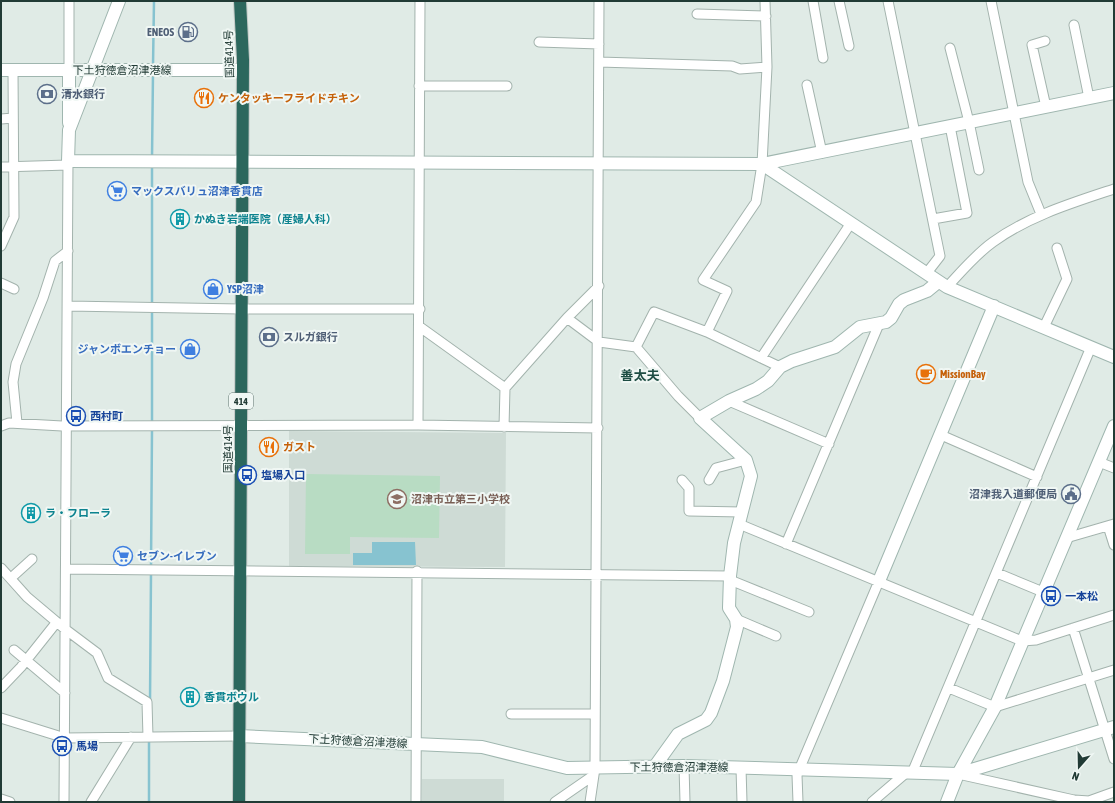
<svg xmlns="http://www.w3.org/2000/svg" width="1115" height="803" viewBox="0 0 1115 803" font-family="'Asap Condensed','Noto Sans JP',sans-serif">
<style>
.built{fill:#cedbd5}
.green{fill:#b8dcc3}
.water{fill:#87c3d0}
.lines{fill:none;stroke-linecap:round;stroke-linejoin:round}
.stream{stroke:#87c3d0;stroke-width:2.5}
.street-casing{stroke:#a3b3ad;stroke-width:11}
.secondary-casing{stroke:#9fb6af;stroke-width:14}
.highway-casing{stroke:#c1c8c6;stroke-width:14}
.street{stroke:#fff;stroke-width:9}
.secondary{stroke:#fff;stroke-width:12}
.highway{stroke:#2c675d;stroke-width:12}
.labels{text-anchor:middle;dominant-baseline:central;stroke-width:4;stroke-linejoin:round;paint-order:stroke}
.shield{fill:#f0f7f4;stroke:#5f736e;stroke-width:1}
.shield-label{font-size:10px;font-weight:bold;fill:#213b35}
.service-label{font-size:11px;font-weight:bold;fill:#4e5e75;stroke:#f0f7f4;text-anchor:end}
.street-label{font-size:11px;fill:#213b35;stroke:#f0f7f4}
.food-label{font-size:11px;font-weight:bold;fill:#c56008;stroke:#f0f7f4;text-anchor:start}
.shop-label{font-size:11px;font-weight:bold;fill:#366cbe;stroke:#f0f7f4;text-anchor:start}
.culture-label{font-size:11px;font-weight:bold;fill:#0d838f;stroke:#f0f7f4;text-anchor:start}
.transit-label{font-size:11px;font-weight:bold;fill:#164399;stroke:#f0f7f4;text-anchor:start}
.education-label{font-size:11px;font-weight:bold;fill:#785e54;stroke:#f0f7f4;text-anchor:start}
.quarter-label{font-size:13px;font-weight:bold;fill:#1d4d43;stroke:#f0f7f4}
</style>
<rect width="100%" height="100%" fill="#e0ebe6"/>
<path class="built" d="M 289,431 L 506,433 L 505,567 L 289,566 Z
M 422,779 L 504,779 L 504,802 L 422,801 Z"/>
<path class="green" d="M 306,474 L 440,476 L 439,538 L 350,537 L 350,554 L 305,554 Z"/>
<path class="water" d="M 372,542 L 415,542 L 416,565 L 353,565 L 353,553 L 372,553 Z"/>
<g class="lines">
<path class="stream" d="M 153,66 L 154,1
M 152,158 L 153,73
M 152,424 L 152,165
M 151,568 L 152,429
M 150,702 L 151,573
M 149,802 L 149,739"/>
<defs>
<path id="street" d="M 813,1 L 823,58
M 839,1 L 849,46
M 888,1 L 940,256 L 926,274
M 991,1 L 1028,182 L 1041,214
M 697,14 L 766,16
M 1074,25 L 1089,98
M 1045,41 L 1032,45 L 1046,107
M 539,42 L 599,44
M 950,48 L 969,122 L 979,170
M 599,62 L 732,66 L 740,69 L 767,67
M 69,70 L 69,1
M 807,85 L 822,153
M 419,86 L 507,86
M 1,119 L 13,118
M 1,167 L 68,165
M 933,219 L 967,213 L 950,126
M 1,246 L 14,217 L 13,70
M 1,283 L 14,289
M 947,287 C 961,272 976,254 993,242 C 1029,216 1072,203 1114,189
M 68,306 L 241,309 L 420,309
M 567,318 L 599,342 L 636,347 L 678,396 L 700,418
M 420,327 L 505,388
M 1044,327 L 1067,279 L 1057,248
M 707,332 L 727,291 L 703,280 L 756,202 L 762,164 L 767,67 L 765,1
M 636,347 L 654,312 L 707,332 L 780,367
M 761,358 L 851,223
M 729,401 L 829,444
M 17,423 L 13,382 L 16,364 L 43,298 L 55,261 L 68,251
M 418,425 L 420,1
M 1,426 L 9,423 L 62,426 L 418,425 L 598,428
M 504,427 L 505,388 L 567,318 L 599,286
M 941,435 L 1037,477
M 1099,462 L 1114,468
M 682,480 L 689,488 L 689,511 L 742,512
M 709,480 L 716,468 L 746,460
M 739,524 L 1022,641 L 1036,640 L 1114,615
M 1108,526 L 1114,545
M 1066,538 L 1114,524
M 786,544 L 879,324
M 1,568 L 27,597 L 65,629 L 97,653 L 108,678 L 147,702 L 148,737
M 66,569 L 730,576
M 997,573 L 1043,592
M 11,578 L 32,559
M 730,580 L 809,612
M 736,619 L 776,636
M 1073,628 L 1114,759
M 14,650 L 65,693
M 1,688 L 21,667 L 56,623
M 949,688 L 995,707 L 1114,670
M 511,714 L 595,714
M 1,718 L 65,738 L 239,736
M 684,766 L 685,802
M 741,768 L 742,802
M 912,773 L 1091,347
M 958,774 L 1074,800 L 1089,801 L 1114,792
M 1,799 L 10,802
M 64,802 L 68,161
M 91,802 L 131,737
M 416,802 L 417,571
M 555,802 L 594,775
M 590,802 L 595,768 L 599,1
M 798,802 L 797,775 L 799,770 L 879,581
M 872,802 L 907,772"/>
<path id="secondary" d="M 119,1 L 69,130 L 68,161 L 762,164 L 1114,93
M 1,70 L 243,70
M 69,123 L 69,70
M 762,164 L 947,287 L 1114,357
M 879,581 L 994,306
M 239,736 L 482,747 L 567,768 L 684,766 L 958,774 L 1114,727
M 655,766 L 678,734 L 706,720 L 711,713 L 723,681 L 737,627 L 736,619 L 729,608 L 730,576 L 734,543 L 751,476 L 746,460 L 700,418 L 729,401 L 756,389 L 768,381 L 780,367 L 792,361 L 835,347 L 860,327 L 886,322 L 891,318 L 899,304 L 904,300 L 927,291 L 938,282
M 947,802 L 958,774 L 995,707 L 1114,426"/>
<path id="highway" d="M 239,802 L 243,60 L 240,1"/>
</defs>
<use href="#street" class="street-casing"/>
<use href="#secondary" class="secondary-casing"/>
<use href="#highway" class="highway-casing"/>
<use href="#street" class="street"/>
<use href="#secondary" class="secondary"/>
<use href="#highway" class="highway"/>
</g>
<defs>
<symbol id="fuel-ring" viewBox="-11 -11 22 22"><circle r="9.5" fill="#f0f7f4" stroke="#5c6f8a" stroke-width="1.5"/><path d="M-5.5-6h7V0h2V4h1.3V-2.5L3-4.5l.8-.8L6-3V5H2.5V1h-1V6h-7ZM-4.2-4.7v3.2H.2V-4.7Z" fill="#5c6f8a"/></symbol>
<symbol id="bank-ring" viewBox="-11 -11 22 22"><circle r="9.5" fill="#f0f7f4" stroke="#5c6f8a" stroke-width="1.5"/><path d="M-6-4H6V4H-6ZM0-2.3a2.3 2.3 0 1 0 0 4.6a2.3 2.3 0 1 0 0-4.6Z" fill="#5c6f8a"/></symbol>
<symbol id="restaurant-ring" viewBox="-11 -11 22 22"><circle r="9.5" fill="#f0f7f4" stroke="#e8710a" stroke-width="1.5"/><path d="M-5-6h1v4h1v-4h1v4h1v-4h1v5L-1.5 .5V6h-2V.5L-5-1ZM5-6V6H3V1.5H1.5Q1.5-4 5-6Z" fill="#e8710a"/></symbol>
<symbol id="supermarket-ring" viewBox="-11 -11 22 22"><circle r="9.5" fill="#f0f7f4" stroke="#3f7fe0" stroke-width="1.5"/><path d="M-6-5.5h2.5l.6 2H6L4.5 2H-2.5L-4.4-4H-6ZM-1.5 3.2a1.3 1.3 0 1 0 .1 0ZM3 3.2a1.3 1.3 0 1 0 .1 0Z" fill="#3f7fe0"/></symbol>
<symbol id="building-ring" viewBox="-11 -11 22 22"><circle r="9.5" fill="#f0f7f4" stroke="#0f9aa8" stroke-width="1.5"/><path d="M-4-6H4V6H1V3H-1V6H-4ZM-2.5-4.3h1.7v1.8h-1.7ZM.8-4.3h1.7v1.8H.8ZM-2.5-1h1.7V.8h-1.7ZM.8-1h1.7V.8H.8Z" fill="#0f9aa8"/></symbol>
<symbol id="shop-ring" viewBox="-11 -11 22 22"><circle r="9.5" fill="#f0f7f4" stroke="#3f7fe0" stroke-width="1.5"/><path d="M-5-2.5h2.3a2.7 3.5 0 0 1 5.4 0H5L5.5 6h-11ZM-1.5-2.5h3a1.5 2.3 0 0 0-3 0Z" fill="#3f7fe0"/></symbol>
<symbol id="cafe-ring" viewBox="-11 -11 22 22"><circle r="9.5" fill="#f0f7f4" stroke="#e8710a" stroke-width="1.5"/><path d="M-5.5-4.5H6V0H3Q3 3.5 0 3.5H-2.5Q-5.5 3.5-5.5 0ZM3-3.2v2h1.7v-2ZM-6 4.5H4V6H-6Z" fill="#e8710a"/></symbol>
<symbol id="bus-ring" viewBox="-11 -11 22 22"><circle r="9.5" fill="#f0f7f4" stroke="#1a4fb4" stroke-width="1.5"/><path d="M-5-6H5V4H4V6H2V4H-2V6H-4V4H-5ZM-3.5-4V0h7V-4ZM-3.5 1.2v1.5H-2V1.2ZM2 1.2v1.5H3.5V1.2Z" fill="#1a4fb4"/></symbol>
<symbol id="civic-ring" viewBox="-11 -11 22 22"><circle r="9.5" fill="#f0f7f4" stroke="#5c6f8a" stroke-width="1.5"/><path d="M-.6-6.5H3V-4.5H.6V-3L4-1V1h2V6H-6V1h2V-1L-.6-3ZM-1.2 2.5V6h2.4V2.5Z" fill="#5c6f8a"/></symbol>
<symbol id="school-ring" viewBox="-11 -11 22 22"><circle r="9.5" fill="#f0f7f4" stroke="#8d6e63" stroke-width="1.5"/><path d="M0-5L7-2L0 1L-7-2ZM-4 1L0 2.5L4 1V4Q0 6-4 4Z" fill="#8d6e63"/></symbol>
</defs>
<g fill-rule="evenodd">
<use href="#fuel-ring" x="177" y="21" width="22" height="22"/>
<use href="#bank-ring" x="36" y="83" width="22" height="22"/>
<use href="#restaurant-ring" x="193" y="87" width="22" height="22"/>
<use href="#supermarket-ring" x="106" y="180" width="22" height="22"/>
<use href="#building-ring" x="169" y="208" width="22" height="22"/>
<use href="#shop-ring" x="202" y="278" width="22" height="22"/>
<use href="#bank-ring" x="258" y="326" width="22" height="22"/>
<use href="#shop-ring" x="179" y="338" width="22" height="22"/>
<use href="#cafe-ring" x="915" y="363" width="22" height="22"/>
<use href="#bus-ring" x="65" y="405" width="22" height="22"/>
<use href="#restaurant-ring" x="258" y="436" width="22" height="22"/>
<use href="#bus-ring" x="236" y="464" width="22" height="22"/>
<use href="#civic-ring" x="1060" y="483" width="22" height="22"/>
<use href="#school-ring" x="386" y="488" width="22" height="22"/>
<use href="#building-ring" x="20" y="502" width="22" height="22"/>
<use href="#supermarket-ring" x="112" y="545" width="22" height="22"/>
<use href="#bus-ring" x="1040" y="585" width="22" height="22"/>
<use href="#building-ring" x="179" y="686" width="22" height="22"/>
<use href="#bus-ring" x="51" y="735" width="22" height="22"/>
</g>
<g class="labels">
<rect class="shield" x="229" y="393" width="24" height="16" rx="3"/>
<g class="shield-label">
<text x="241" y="401">414</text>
</g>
<g class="service-label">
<text x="174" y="32">ENEOS</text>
<text x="61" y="94" text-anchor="start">清水銀行</text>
<text x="283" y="337" text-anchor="start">スルガ銀行</text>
<text x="1057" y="494">沼津我入道郵便局</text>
</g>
<g class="street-label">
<text transform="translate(229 54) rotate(-92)">国道414号</text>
<text x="122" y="70">下土狩徳倉沼津港線</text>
<text transform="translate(228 449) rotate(-90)">国道414号</text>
<text transform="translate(358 741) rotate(3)">下土狩徳倉沼津港線</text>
<text x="679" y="767">下土狩徳倉沼津港線</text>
</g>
<g class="food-label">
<text x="218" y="98">ケンタッキーフライドチキン</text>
<text x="940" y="374">MissionBay</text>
<text x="283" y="447">ガスト</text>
</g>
<g class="shop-label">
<text x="131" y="191">マックスバリュ沼津香貫店</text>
<text x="227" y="289">YSP沼津</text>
<text x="176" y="349" text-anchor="end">ジャンボエンチョー</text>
<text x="137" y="556">セブン-イレブン</text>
</g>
<g class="culture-label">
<text x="194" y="219">かぬき岩端医院（産婦人科）</text>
<text x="45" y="513">ラ・フローラ</text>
<text x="204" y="697">香貫ボウル</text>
</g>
<g class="transit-label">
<text x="90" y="416">西村町</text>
<text x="261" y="475">塩場入口</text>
<text x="1065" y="596">一本松</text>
<text x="76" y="746">馬場</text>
</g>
<g class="education-label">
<text x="411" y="499">沼津市立第三小学校</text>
</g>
<g class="quarter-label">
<text x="640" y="375">善太夫</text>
</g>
</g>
<rect width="1115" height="803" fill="none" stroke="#213b35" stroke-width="4"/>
<g transform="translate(1079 767) rotate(200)" stroke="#f0f7f4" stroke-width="3" paint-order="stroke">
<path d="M0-3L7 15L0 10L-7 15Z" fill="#213b35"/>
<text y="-6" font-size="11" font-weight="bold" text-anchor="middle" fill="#213b35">N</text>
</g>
</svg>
